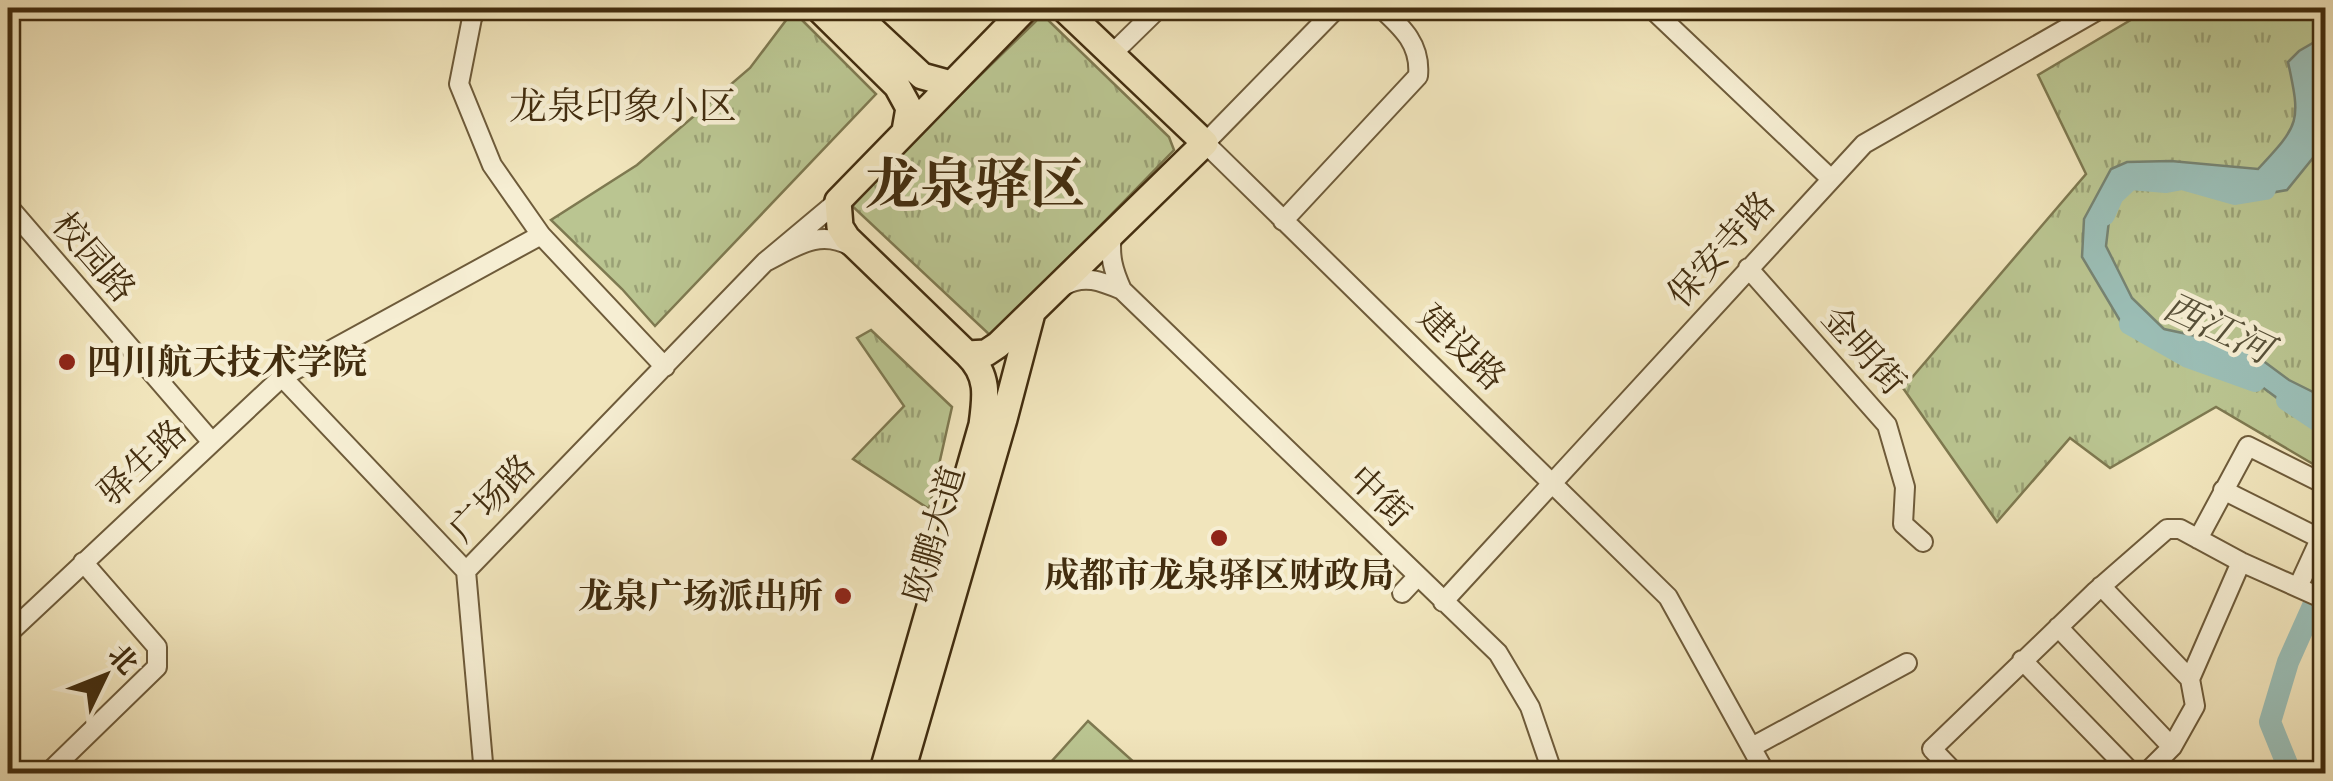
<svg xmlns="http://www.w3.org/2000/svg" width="2333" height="781" viewBox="0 0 2333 781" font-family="Alegreya,'Noto Serif SC',serif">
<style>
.park{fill:url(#park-tufts);stroke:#7e7950;stroke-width:2.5}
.garden{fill:#bac591;stroke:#7e7950;stroke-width:2.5}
.water{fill:#9bbeb6;stroke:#778473;stroke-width:2.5}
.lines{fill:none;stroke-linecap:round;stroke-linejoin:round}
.river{stroke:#9bbeb6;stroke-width:22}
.minor-casing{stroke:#6e5b3a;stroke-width:22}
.highway-casing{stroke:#422d0f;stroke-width:30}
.minor{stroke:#f6eed3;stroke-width:18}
.highway{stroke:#f1e5bc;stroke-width:25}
.poi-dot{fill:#8f2418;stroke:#f6eed3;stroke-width:4}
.labels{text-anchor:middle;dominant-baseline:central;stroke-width:9;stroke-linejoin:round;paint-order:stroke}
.street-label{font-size:35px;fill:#422d0f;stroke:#f6eed3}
.poi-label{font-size:35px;font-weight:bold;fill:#422d0f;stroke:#f6eed3;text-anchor:start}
.neighbourhood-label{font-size:38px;fill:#422d0f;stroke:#f6eed3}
.water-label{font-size:38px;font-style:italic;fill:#585139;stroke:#f6eed3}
.town-label{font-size:55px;font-weight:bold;fill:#422d0f;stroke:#f6eed3}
</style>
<defs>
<pattern id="park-tufts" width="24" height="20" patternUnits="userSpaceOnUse" patternTransform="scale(2.5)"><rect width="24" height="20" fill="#bac591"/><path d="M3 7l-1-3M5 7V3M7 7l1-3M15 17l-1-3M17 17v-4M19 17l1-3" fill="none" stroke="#99a075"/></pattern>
</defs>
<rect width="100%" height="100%" fill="#f1e5bc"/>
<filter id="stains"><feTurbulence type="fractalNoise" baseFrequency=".002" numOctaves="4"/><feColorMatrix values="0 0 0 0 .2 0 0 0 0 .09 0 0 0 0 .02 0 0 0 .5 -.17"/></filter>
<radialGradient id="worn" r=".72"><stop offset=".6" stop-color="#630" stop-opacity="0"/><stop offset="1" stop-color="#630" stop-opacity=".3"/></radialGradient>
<path class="park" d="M 2151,8 L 2325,8 L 2325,471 L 2216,407 L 2110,468 L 2070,438 L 1997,522 L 1903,388 L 2086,174 L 2038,75 Z
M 793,11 L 876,94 L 655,326 L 622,289 L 551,220 L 637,165 L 750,68 Z
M 1037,20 L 1048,20 L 1169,137 L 1174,150 L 992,337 L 849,203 Z
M 871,330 L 952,407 L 929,509 L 853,459 L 904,406 L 857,338 Z"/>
<path class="garden" d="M 1088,721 L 1146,773 L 1041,773 Z"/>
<path class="water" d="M 2325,36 L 2325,143 L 2287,190 L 2247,197 L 2197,180 L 2119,186 L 2110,212 L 2106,246 L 2132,298 L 2164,329 L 2243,346 L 2289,380 L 2325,398 L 2325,418 L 2296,412 L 2254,381 L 2122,324 L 2082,257 L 2084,219 L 2111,169 L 2127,162 L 2171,161 L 2258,169 C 2300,124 2301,122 2288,62 L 2299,51 Z"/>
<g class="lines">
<path class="river" d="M 2104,215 L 2113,195 L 2130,179 L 2166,182 L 2182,179 L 2235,194 L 2265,189
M 2130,324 L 2188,357 L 2255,381
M 2287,400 L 2326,426
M 2286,774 L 2287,764 L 2270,722 L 2288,662 L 2326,577"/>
<defs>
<path id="minor" d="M 478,8 L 472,18 L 459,84 L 492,165 L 541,235 L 665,367
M 1337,8 L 1205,143 L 1668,597 L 1766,774
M 1651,8 L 1830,178
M 1113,53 L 1159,8
M 838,201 L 765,262 C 795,247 820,228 852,247
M 8,206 L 211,441
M 1283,221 L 1418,76 C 1421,45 1403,28 1381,8
M 1748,268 L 1887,425 L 1905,487 L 1903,524 L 1923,542
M 1063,286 C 1084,274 1101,281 1122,290 C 1113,270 1109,256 1112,234
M 1122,290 L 1498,653 L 1530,707 L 1553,774
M 282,377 L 466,571
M 2223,490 L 2319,538
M 2198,539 L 2248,446 L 2326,485
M 2101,586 L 2190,679
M 2298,587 L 2326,526
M 1402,593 L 1417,577
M 1443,602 L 1864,144 L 2102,8
M 2058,627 L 2172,747
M 8,634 L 282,377 L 541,235
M 2022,660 L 2133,774
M 1752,747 L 1907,663
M 47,774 L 157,667 L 157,647 L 83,562
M 484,774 L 466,571 L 765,262
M 1956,774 L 1932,749 L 2096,591 L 2167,529 L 2180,529 L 2241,562 L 2326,600
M 2145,774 L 2172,747 L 2195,706 L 2190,679 L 2241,562"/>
<path id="highway" d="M 818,8 L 897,86 L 909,108 L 905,131
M 849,8 L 922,76 L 951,84
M 1026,8 L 838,201 L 840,227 L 847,238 L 967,354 L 986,353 L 998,345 L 1205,143 L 1063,8
M 882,774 L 982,425 C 986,396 989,375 967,354
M 901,774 L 1004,419 L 1032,313"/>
</defs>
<use href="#minor" class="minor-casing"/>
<use href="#highway" class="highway-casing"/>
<use href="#minor" class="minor"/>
<use href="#highway" class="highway"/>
</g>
<g class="poi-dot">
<circle cx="67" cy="362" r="10"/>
<circle cx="1219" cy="538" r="10"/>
<circle cx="843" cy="596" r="10"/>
</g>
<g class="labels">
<g class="street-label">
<text transform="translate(1721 249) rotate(-48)">保安寺路</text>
<text transform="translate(94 257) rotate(49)">校园路</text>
<text transform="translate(1462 347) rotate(44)">建设路</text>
<text transform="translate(1864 350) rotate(48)">金明街</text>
<text transform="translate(142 462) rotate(-43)">驿生路</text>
<text transform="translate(1380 496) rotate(44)">中街</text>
<text transform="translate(492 498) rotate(-46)">广场路</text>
<text transform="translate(934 534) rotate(-74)">欧鹏大道</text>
</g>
<g class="poi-label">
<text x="87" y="362">四川航天技术学院</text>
<text x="1219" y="575" text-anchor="middle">成都市龙泉驿区财政局</text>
<text x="823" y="596" text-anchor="end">龙泉广场派出所</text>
</g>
<g class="neighbourhood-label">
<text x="623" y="106">龙泉印象小区</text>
</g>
<g class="water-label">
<text transform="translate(2218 328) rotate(25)">西江河</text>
</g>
<g class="town-label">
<text x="975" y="184">龙泉驿区</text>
</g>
</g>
<rect width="2333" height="781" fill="none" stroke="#f1e5bc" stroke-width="40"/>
<rect x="10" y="10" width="2313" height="761" fill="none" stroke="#422d0f" stroke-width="5"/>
<rect x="20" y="20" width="2293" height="741" fill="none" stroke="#422d0f" stroke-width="2.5"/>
<g transform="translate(105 676) rotate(47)" stroke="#f6eed3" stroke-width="8" paint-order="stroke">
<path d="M0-8L18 38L0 25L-18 38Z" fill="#422d0f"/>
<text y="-15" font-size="28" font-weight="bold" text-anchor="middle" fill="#422d0f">北</text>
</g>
<rect width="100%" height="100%" filter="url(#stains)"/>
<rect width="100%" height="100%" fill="url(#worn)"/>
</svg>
